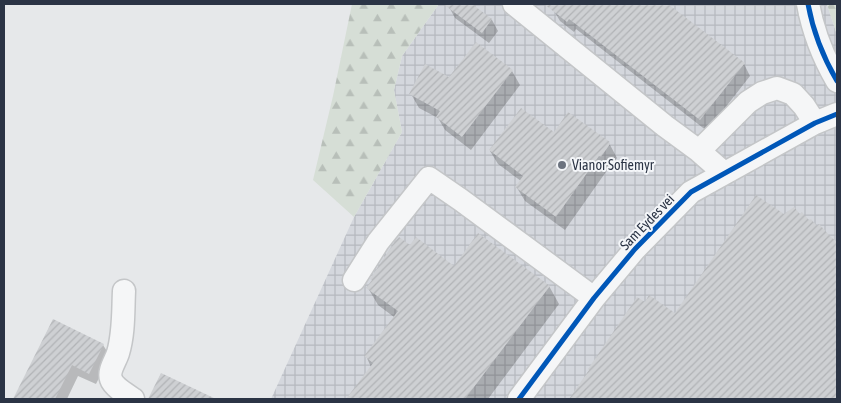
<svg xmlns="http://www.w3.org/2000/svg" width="841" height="403" viewBox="0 0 841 403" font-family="'Asap Condensed',sans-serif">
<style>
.industrial{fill:url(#industrial-grid)}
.forest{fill:url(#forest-firs)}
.shadow{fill:#0003}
.building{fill:url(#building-hatch)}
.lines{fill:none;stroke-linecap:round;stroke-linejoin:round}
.minor-casing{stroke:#c4c6c8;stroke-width:25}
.minor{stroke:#f5f6f7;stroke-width:22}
.cycleway-casing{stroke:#f4f6f9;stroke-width:8}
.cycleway{stroke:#0057b8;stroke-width:5}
.poi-dot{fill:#6c737f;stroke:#f4f6f9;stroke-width:2}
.labels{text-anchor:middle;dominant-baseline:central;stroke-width:4;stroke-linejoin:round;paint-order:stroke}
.poi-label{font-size:14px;fill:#2b3445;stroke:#f4f6f9;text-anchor:start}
.street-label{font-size:14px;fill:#2b3445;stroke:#f4f6f9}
</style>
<defs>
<pattern id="industrial-grid" width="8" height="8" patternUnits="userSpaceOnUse" patternTransform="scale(1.25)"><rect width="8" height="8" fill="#d4d7dd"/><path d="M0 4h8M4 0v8" fill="none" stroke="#b6b9bf"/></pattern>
<pattern id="forest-firs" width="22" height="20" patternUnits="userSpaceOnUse" patternTransform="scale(1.25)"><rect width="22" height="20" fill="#d6ded6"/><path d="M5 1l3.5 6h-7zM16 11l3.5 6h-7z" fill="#b8bfb9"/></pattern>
<pattern id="building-hatch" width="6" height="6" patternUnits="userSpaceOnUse" patternTransform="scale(1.25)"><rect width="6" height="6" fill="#ced0d3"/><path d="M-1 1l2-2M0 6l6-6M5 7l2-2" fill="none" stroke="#b1b3b6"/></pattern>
</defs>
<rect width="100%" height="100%" fill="#e6e8ea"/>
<path class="industrial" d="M 439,4 L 827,4 L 837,35 L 837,399 L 271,399 L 354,217 L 402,132 L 394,90 L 402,56 Z"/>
<path class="forest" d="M 352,4 L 439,4 L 402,56 L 394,90 L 402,132 L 354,217 L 313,180 L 333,96 Z
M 827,4 L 837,4 L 837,35 Z"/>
<path class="shadow" d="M 451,4 L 470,4 L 492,20 L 498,31 L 489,43 L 455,18 L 449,7 Z
M 546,4 L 666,4 L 744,64 L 750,76 L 707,131 L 576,29 L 574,32 L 560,21 L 553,9 Z
M 512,71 L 520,85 L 471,150 L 445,130 L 438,118 L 419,108 L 411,94 L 450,78 Z
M 555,134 L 609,143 L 617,158 L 609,170 L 608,169 L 565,230 L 525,201 L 517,188 L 521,181 L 498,164 L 490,151 Z
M 785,216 L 808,222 L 837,243 L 837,399 L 570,399 L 638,299 L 645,304 L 675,315 Z
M 410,247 L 454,267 L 549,286 L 559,304 L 488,399 L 347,399 L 371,367 L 366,356 L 394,317 L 378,305 L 368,288 Z
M 53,320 L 103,345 L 110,356 L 96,384 L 78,376 L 67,399 L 14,399 Z
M 161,374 L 207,396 L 208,399 L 149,399 Z"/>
<path class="building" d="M 443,4 L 472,4 L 492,19 L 482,33 Z
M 544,4 L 668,4 L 745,63 L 700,120 L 569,19 L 567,22 Z
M 476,42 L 513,70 L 462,137 L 436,117 L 440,111 L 409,94 L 425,64 L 449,77 Z
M 521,108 L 554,132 L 568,112 L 610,142 L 609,143 L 610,144 L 601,157 L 599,156 L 556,217 L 515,187 L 523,176 L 489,150 Z
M 756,195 L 784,214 L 794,207 L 800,214 L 802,212 L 809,220 L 811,219 L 817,226 L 819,224 L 831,237 L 837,242 L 837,399 L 569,399 L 589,370 L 588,369 L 637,297 L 645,302 L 649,295 L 675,313 Z
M 478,233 L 550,286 L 465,399 L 346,399 L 373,363 L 364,356 L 398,311 L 366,288 L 372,280 L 370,279 L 395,241 L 399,237 L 410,245 L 416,237 L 454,266 Z
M 53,319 L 104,344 L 89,374 L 72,365 L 55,399 L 13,399 Z
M 161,373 L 216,399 L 148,399 Z"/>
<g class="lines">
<defs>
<path id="minor" d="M 514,4 L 665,126 L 699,151 L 724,173
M 808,4 C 813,31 823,57 837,81
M 699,151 L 748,102 L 762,93 L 777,88 L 793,94 L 804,106 L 815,123
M 354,280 L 378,242 L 429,178 L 461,200 L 594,298
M 124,291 C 123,312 124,333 118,353 C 116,360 108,371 111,379 C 113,386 127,395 133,399
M 519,399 L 594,298 L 635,249 L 691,192 L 815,123 L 837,114"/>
</defs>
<use href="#minor" class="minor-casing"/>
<use href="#minor" class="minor"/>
<defs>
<path id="cycleway" d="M 808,4 C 813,31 823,57 837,81
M 519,399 L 594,298 L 635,249 L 691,192 L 815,123 L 837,114"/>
</defs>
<use href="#cycleway" class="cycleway-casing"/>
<use href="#cycleway" class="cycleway"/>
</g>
<circle class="poi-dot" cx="562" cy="165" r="5"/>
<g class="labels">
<g class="poi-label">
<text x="572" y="165">Vianor Sofiemyr</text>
</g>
<g class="street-label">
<text transform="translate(647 222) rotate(-46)">Sam Eydes vei</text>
</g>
</g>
<rect width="841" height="403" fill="none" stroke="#2b3445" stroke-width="10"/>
</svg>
